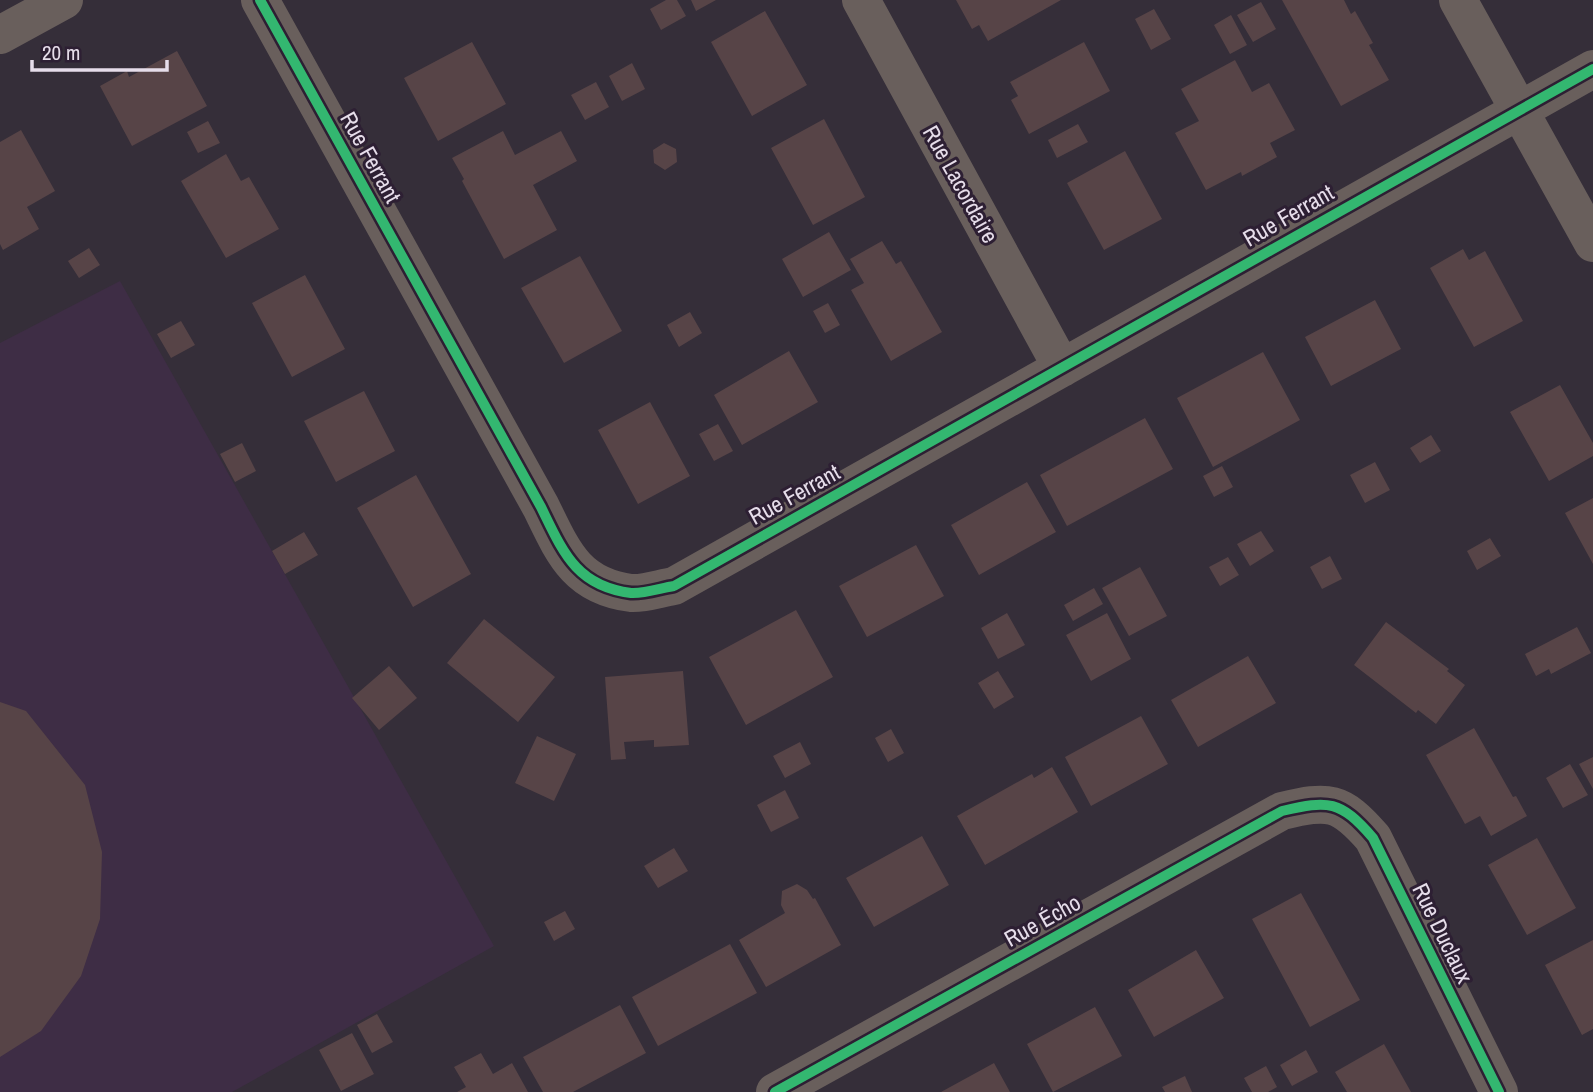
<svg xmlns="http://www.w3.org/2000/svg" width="1593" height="1092" viewBox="0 0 1593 1092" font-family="'Archivo Narrow',sans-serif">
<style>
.built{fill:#3e2d45}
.building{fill:#574447}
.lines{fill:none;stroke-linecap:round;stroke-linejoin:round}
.minor{stroke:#695f5c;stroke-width:38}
.tertiary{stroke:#695f5c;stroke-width:38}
.cycleway-casing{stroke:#2d1f33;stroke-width:15}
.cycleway{stroke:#33b770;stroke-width:10}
.labels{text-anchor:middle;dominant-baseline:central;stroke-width:6;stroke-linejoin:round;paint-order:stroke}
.street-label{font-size:23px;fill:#e6ddea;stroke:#2d1f33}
</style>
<rect width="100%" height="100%" fill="#352e39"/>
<path class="built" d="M 120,281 L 494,946 L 232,1092 L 0,1092 L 0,343 Z"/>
<path class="building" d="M 666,0 L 677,0 L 686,16 L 661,30 L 650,9 Z
M 691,0 L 716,0 L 696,11 Z
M 956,0 L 1061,0 L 988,41 L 979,25 L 972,29 Z
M 1282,0 L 1344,0 L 1351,14 L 1355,11 L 1373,43 L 1369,45 L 1389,80 L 1341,106 Z
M 1261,2 L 1276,29 L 1253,42 L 1237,15 Z
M 1154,9 L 1171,39 L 1151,50 L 1135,19 Z
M 765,11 L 807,85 L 752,116 L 711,42 Z
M 1231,15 L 1247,45 L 1230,54 L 1214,25 Z
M 472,42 L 506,104 L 438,141 L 404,78 Z
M 1084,42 L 1110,91 L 1029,134 L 1011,100 L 1018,96 L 1010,82 Z
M 177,51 L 207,106 L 132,146 L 100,86 L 127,71 L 129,77 Z
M 1235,60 L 1252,92 L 1269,83 L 1295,130 L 1270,143 L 1277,157 L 1242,176 L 1241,172 L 1206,190 L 1175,133 L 1199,121 L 1181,89 Z
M 632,63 L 645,89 L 622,101 L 609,76 Z
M 596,82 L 609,107 L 585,120 L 571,95 Z
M 824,119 L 865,197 L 813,225 L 771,148 Z
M 208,121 L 220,143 L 198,153 L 187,132 Z
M 1078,124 L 1088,142 L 1057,158 L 1048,140 Z
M 21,130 L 55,191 L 27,207 L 39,229 L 3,250 L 0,244 L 0,142 Z
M 503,131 L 515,155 L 561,131 L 577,161 L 533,185 L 557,230 L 504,259 L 462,181 L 464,179 L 452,158 Z
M 664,143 L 676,149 L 677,162 L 665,170 L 654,163 L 653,150 Z
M 1125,151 L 1162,219 L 1104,250 L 1067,183 Z
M 226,154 L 241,181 L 249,177 L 279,229 L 226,258 L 181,181 Z
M 829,232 L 851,270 L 803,297 L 782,259 Z
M 882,241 L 896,264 L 901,261 L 942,332 L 891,361 L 851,290 L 864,283 L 850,259 Z
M 89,248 L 100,265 L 79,278 L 68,261 Z
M 1463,249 L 1469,260 L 1485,251 L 1523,321 L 1474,347 L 1430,268 Z
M 580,256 L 622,331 L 564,363 L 521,288 Z
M 305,275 L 345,349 L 292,377 L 252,303 Z
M 1375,300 L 1401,349 L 1331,386 L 1305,337 Z
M 828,303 L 840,325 L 825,333 L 813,311 Z
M 690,312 L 702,333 L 679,347 L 667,325 Z
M 181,321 L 195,345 L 171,358 L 157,334 Z
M 789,351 L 818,402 L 742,445 L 714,395 Z
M 1263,352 L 1300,420 L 1213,467 L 1177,398 Z
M 1560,385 L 1593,443 L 1593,456 L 1549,481 L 1510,412 Z
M 364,391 L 395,451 L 336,482 L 304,421 Z
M 650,402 L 690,476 L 638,504 L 598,430 Z
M 1145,418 L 1173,469 L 1067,526 L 1040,475 Z
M 718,424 L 733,451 L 714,461 L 699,434 Z
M 1431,435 L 1441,451 L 1420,463 L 1410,448 Z
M 242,443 L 256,471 L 235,482 L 220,454 Z
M 1375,462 L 1390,490 L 1365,503 L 1350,475 Z
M 1222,466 L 1233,487 L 1214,497 L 1203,476 Z
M 416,475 L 471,574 L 413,607 L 357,508 Z
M 1027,482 L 1056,532 L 979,575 L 951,525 Z
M 1593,498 L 1593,564 L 1565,513 Z
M 1261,531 L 1274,551 L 1250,566 L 1237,544 Z
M 304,532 L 318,555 L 285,574 L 272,551 Z
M 1490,538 L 1501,556 L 1477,570 L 1467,551 Z
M 916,545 L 944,596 L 867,637 L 839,586 Z
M 1330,556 L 1342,579 L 1322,589 L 1310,567 Z
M 1228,557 L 1239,575 L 1220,586 L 1209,567 Z
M 1140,567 L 1167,616 L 1129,636 L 1102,588 Z
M 1094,588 L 1103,604 L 1073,621 L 1064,605 Z
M 796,610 L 833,677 L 746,725 L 709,657 Z
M 1007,613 L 1025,645 L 998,659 L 981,628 Z
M 1107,613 L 1131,659 L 1091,681 L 1066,635 Z
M 484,619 L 555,677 L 518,722 L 447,663 Z
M 1386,622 L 1449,669 L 1447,671 L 1465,685 L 1436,724 L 1418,710 L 1416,713 L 1354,665 Z
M 1577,627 L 1591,653 L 1551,674 L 1549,669 L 1536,676 L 1525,654 Z
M 1248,656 L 1276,703 L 1198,747 L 1171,700 Z
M 389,666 L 417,698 L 379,730 L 352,698 Z
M 683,671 L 689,745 L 654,747 L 654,740 L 624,742 L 626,759 L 611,760 L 605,677 Z
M 998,671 L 1014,697 L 994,709 L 978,683 Z
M 0,702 L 26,711 L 85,785 L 102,852 L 100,919 L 81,976 L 41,1031 L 0,1057 Z
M 1141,716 L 1168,764 L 1091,806 L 1065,757 Z
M 1474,728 L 1513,797 L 1516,796 L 1527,816 L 1491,836 L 1480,816 L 1465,824 L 1426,755 Z
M 891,729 L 904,753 L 888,762 L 875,738 Z
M 537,736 L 576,754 L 554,801 L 515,783 Z
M 800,742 L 811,764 L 785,778 L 773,756 Z
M 1593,757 L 1593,789 L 1579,764 Z
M 1570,764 L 1588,795 L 1563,808 L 1546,778 Z
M 1052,767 L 1078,812 L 985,865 L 957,816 L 1032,774 L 1034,778 Z
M 785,790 L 799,818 L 771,832 L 757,805 Z
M 922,836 L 949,885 L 874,927 L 846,878 Z
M 1537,838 L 1576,908 L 1527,935 L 1488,865 Z
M 674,848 L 688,871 L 658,888 L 644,866 Z
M 797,884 L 807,890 L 813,899 L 815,898 L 841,945 L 766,987 L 739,940 L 785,913 L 781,905 L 782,891 Z
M 1301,893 L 1360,1000 L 1310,1027 L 1252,919 Z
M 565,911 L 575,929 L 554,941 L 544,922 Z
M 1593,940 L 1593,1029 L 1582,1035 L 1545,965 Z
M 730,944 L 757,993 L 658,1046 L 632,997 Z
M 1196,950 L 1224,998 L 1154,1037 L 1128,990 Z
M 620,1005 L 646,1053 L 573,1092 L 543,1092 L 523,1057 Z
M 1095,1007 L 1122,1056 L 1053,1092 L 1027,1044 Z
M 377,1014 L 393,1042 L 372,1053 L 357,1025 Z
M 352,1033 L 374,1074 L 341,1091 L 319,1050 Z
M 1384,1044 L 1411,1092 L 1347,1092 L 1335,1072 Z
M 1306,1050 L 1318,1072 L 1292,1086 L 1280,1065 Z
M 481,1053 L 493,1074 L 512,1063 L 528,1092 L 457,1092 L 466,1087 L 454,1067 Z
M 994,1063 L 1010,1092 L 941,1092 Z
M 1266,1066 L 1277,1087 L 1268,1092 L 1252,1092 L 1244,1078 Z
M 1185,1076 L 1192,1092 L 1165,1092 L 1162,1087 Z"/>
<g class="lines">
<path class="minor" d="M 260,0 L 541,507 C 563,552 576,586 631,593 C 644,594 661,588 674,586 L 1593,69
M 861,0 L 1062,368
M 0,35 L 64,0
M 775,1092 L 1282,811 C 1329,800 1340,800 1373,838 L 1499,1092"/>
<path class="tertiary" d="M 1458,0 L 1593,243"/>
<defs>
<path id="cycleway" d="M 260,0 L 541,507 C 563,552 576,586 631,593 C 644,594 661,588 674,586 L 1593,69
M 775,1092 L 1282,811 C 1329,800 1340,800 1373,838 L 1499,1092"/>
</defs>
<use href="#cycleway" class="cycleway-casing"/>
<use href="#cycleway" class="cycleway"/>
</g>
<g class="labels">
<g class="street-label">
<text transform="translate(371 157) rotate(61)">Rue Ferrant</text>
<text transform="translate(961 184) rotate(61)">Rue Lacordaire</text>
<text transform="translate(1288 215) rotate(-30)">Rue Ferrant</text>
<text transform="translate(794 494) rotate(-29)">Rue Ferrant</text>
<text transform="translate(1042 920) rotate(-29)">Rue Écho</text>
<text transform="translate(1443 933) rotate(64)">Rue Duclaux</text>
</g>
</g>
<path d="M32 60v10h135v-10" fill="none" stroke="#e6ddea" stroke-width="3.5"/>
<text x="42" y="60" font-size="21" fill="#e6ddea" stroke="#2d1f33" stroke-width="5" paint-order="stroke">20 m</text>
</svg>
